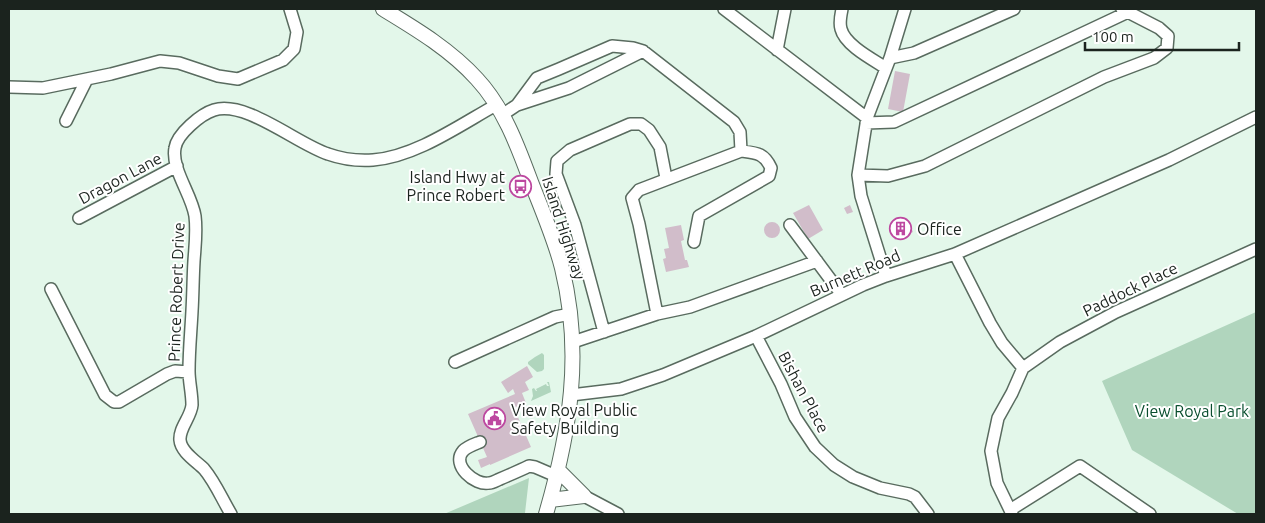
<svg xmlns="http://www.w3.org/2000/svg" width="1265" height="523" viewBox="0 0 1265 523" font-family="Ubuntu,sans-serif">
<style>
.green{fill:#b0d5bd}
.building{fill:#d1bdca}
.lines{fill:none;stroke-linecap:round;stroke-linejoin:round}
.minor-casing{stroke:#596b5f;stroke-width:14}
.major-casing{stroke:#596b5f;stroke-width:16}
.minor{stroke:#fff;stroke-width:11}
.major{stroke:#fff;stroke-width:14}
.labels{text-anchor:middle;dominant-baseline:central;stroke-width:4;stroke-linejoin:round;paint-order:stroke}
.poi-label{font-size:16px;fill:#1b231e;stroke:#fff;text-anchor:start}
.street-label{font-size:16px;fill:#1b231e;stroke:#fff}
.park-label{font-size:16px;fill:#094e2e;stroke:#fff}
</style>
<rect width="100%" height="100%" fill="#e3f7ea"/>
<path class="green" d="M 1256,312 L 1256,514 L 1238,514 L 1132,450 L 1102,381 Z
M 542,353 L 544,355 L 544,369 L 542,371 L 537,372 L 528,364 L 528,362 L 535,357 Z
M 547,382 L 549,382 L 551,392 L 531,401 L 533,396 L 532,389 L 534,388 L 536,391 L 537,391 L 536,389 L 546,384 L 547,386 L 549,386 Z
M 529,478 L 525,513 L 522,514 L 444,514 Z"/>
<path class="building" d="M 895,71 L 910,74 L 903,112 L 888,109 Z
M 809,205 L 823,230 L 808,239 L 793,213 Z
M 850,205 L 853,212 L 847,214 L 844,208 Z
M 907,218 L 913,232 L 895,240 L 889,226 Z
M764 230a8 8 0 1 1 16 0a8 8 0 1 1-16 0Z
M 681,225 L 684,240 L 681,241 L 685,260 L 687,260 L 689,267 L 666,272 L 663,259 L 666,258 L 664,249 L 669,248 L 665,228 Z
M 527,366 L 533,377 L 525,382 L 529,390 L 522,393 L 526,403 L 514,408 L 531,447 L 490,465 L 490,464 L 481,468 L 478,460 L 487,457 L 468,414 L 515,394 L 513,389 L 508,393 L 501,382 Z"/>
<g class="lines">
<defs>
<path id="minor" d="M 724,9 L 867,118
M 842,9 C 841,14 839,23 841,29 C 845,45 872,59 886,68
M 777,50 L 785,9
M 890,58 L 914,53 L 1014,9
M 9,87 L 43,88 L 111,74 L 160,61 L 179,63 L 218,76 L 238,79 L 283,60 L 294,49 L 297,32 L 290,9
M 517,105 L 537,78 L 559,69 L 612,46 L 633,48 L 643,51 L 734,122 L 740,132 L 741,151
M 502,115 L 517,105 L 569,88 L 643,51
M 66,121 L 87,79
M 866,123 L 894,122 L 1128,12
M 858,175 L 888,176 L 925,166 L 1104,77 L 1154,58 L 1167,48 L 1168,36 L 1159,28 L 1122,9
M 79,218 L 177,166
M 790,225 L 842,295
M 955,254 L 990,323 L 1002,343 L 1023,368 L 1012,393 L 998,418 L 991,451 L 997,483 L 1012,514
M 886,276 L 861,196 L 858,175 L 867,118 L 890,58 L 905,9
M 51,289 L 105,395 L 114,402 L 119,402 L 167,374 L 175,371 L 189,372
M 657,314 L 639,224 L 632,198 L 639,190 L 741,151 C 757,153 764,153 771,168 L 769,176 L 699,216 L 694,242
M 604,332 L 575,225 L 556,174 L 557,161 L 570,150 L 630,124 L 641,124 L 649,130 L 660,147 L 666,178
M 756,336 L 781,384 L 795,417 L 815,447 L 834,465 L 853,477 L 880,488 L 909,494 L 915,497 L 928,514
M 573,342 L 657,314 L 690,307 L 817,261
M 455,362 L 555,317 L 570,314
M 1023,368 L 1060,342 L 1116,312 L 1256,249
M 571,395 L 621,389 L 663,375 L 756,336 L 863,285 L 886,276 L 955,254 L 1169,160 L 1256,117
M 480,442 C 475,444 468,446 463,451 C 451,465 475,486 489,483 C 493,483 497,480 500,479 C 509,475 519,471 529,466 L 535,467 L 556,476
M 584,496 L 618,514
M 1010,510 L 1080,466 L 1150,514
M 231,514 C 222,499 215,482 204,469 C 196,461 181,452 180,440 C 179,428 191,417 192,405 C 192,393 189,382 189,371 C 189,351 191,331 192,311 C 193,294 193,278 194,261 C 195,246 197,232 195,216 C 192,195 171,169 175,148 C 177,134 201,114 214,110 C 246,100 297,144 328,154 C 342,159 358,161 373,160 C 415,157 460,125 496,105"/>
<path id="major" d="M 383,9 C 416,29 451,50 477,79 C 504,108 518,147 531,182 C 542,210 555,240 562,268 C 583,354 570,431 546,514
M 558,470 L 584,496
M 550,500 L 584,496"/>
</defs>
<use href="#minor" class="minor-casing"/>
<use href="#major" class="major-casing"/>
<use href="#minor" class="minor"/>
<use href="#major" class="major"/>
</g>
<defs>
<symbol id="bus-ring" viewBox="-11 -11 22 22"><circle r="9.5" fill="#fff" stroke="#bd48a0" stroke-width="1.5"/><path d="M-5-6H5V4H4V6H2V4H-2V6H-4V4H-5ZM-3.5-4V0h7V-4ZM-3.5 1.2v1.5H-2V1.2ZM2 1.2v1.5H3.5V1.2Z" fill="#bd48a0"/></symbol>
<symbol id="building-ring" viewBox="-11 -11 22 22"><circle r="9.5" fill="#fff" stroke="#bd48a0" stroke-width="1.5"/><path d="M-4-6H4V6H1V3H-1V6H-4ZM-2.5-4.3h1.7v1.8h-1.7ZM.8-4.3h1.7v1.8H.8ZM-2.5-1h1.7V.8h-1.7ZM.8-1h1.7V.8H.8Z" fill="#bd48a0"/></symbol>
<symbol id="civic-ring" viewBox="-11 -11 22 22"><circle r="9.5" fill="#fff" stroke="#bd48a0" stroke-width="1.5"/><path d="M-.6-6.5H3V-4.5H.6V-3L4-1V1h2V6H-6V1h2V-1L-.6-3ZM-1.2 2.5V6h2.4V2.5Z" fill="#bd48a0"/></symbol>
</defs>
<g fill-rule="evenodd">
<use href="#bus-ring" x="508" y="174" width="25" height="25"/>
<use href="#building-ring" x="888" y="216" width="25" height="25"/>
<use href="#civic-ring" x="482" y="406" width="25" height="25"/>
</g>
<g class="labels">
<g class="poi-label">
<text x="505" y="177" text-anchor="end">Island Hwy at<tspan x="505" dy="18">Prince Robert</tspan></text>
<text x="917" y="229">Office</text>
<text x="511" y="410">View Royal Public<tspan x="511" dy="18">Safety Building</tspan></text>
</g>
<g class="street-label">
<text transform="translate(120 178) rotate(-28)">Dragon Lane</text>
<text transform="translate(564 228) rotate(72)">Island Highway</text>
<text transform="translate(855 273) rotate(-23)">Burnett Road</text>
<text transform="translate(1130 289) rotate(-26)">Paddock Place</text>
<text transform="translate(176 292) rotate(-88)">Prince Robert Drive</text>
<text transform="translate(804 392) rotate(62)">Bishan Place</text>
</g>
<g class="park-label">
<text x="1192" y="411">View Royal Park</text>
</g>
</g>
<rect width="1265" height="523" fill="none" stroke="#1b231e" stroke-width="20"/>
<path d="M1085 42v8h154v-8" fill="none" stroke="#1b231e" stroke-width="2.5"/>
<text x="1092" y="42" font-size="15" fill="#1b231e" stroke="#ffffff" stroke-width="4" paint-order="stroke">100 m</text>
</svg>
